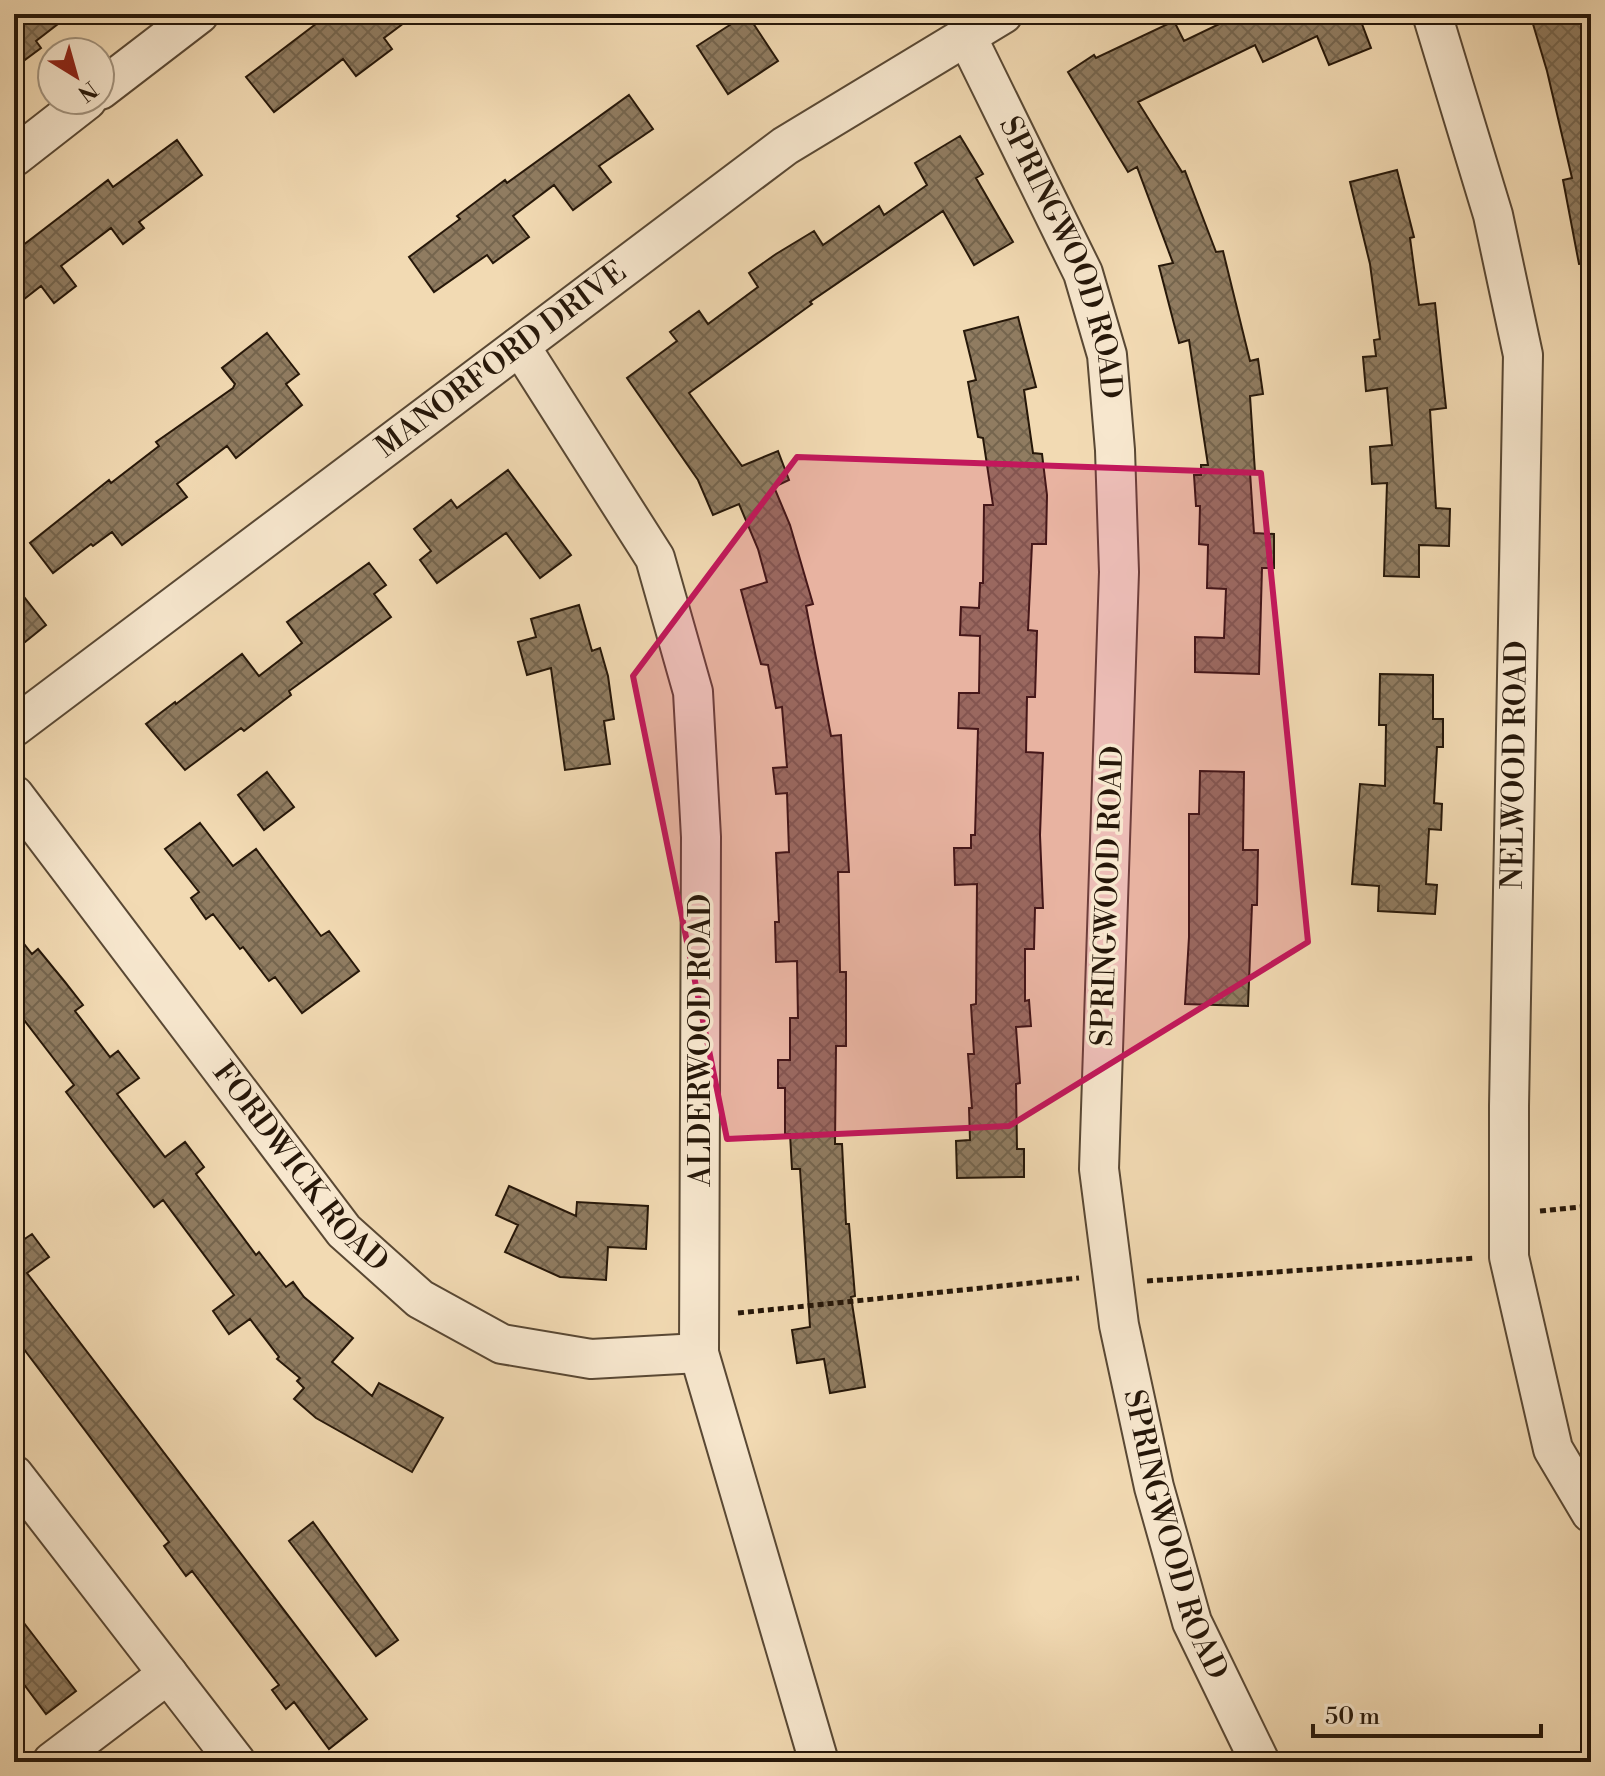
<svg xmlns="http://www.w3.org/2000/svg" width="1605" height="1776" viewBox="0 0 1605 1776" font-family="'Libre Bodoni',serif">
<style>
.building{fill:url(#building-cross-hatch);stroke:#261709;stroke-width:2}
.lines{fill:none;stroke-linecap:round;stroke-linejoin:round}
.minor-casing{stroke:#594834;stroke-width:42}
.path{stroke:#261709;stroke-width:5;stroke-dasharray:6 4;stroke-linecap:butt}
.minor{stroke:#f7e7ce;stroke-width:38}
.marked{fill:#c2185b;fill-opacity:0.2;stroke:#c2185b;stroke-width:6;stroke-linejoin:round}
.labels{text-anchor:middle;dominant-baseline:central;stroke-width:7;stroke-linejoin:round;paint-order:stroke}
.street-label{font-size:30px;fill:#261709;stroke:#f7e7ce}
</style>
<defs>
<pattern id="building-cross-hatch" width="8" height="8" patternUnits="userSpaceOnUse" patternTransform="scale(2)"><rect width="8" height="8" fill="#907c61"/><path d="M0 0l8 8M0 8l8-8" fill="none" stroke="#75654e"/></pattern>
</defs>
<rect width="100%" height="100%" fill="#f2dab3"/>
<filter id="stains"><feTurbulence type="fractalNoise" baseFrequency=".0025" numOctaves="4"/><feColorMatrix values="0 0 0 0 .2 0 0 0 0 .09 0 0 0 0 .02 0 0 0 .5 -.17"/></filter>
<radialGradient id="worn" r=".72"><stop offset=".6" stop-color="#630" stop-opacity="0"/><stop offset="1" stop-color="#630" stop-opacity=".3"/></radialGradient>
<path class="building" d="M 14,14 L 71,14 L 36,41 L 41,48 L 14,68 Z
M 329,14 L 416,14 L 384,38 L 392,49 L 356,76 L 343,59 L 274,112 L 246,77 Z
M 747,14 L 778,61 L 728,94 L 697,46 Z
M 1240,14 L 1363,14 L 1359,16 L 1371,48 L 1329,65 L 1317,36 L 1263,62 L 1255,45 L 1138,102 L 1182,172 L 1185,171 L 1216,252 L 1223,251 L 1250,361 L 1258,359 L 1263,394 L 1250,396 L 1255,472 L 1250,472 L 1254,533 L 1274,534 L 1274,568 L 1262,568 L 1259,674 L 1195,672 L 1195,637 L 1224,638 L 1226,589 L 1207,588 L 1208,545 L 1199,544 L 1200,506 L 1196,506 L 1194,475 L 1201,475 L 1201,465 L 1208,465 L 1189,340 L 1179,343 L 1159,266 L 1173,263 L 1137,167 L 1128,172 L 1068,72 L 1094,55 L 1096,58 L 1174,21 L 1184,41 Z
M 1530,14 L 1591,14 L 1591,263 L 1579,264 L 1563,180 L 1572,178 L 1547,71 Z
M 629,95 L 653,129 L 599,166 L 611,182 L 573,210 L 554,185 L 513,216 L 529,237 L 493,263 L 487,255 L 434,292 L 409,257 L 460,219 L 457,216 L 505,180 L 507,183 Z
M 960,136 L 983,174 L 976,178 L 1013,242 L 974,265 L 943,211 L 810,302 L 812,304 L 689,393 L 742,466 L 778,451 L 789,480 L 774,487 L 790,525 L 813,604 L 806,606 L 831,736 L 841,735 L 849,872 L 838,872 L 840,972 L 846,972 L 846,1046 L 836,1046 L 835,1144 L 842,1144 L 846,1224 L 849,1224 L 855,1296 L 851,1297 L 865,1387 L 830,1393 L 824,1359 L 797,1363 L 792,1330 L 810,1327 L 800,1169 L 792,1169 L 790,1134 L 785,1134 L 785,1088 L 778,1088 L 778,1060 L 790,1060 L 790,1018 L 798,1018 L 797,961 L 776,962 L 775,922 L 779,922 L 776,853 L 789,852 L 787,793 L 776,794 L 773,768 L 787,767 L 782,707 L 776,708 L 768,665 L 761,664 L 741,590 L 767,582 L 758,549 L 739,504 L 713,515 L 698,480 L 627,378 L 677,341 L 670,332 L 699,311 L 708,324 L 758,287 L 749,273 L 776,254 L 814,231 L 823,245 L 879,206 L 884,215 L 927,185 L 915,163 Z
M 177,140 L 202,175 L 139,222 L 144,228 L 123,244 L 111,228 L 61,266 L 76,286 L 54,303 L 41,286 L 14,307 L 14,257 L 24,249 L 22,246 L 108,180 L 113,187 Z
M 1397,170 L 1414,237 L 1410,238 L 1419,305 L 1435,303 L 1446,408 L 1430,410 L 1436,508 L 1450,509 L 1449,546 L 1419,545 L 1419,577 L 1384,576 L 1387,483 L 1372,484 L 1370,447 L 1392,445 L 1387,388 L 1366,391 L 1363,357 L 1376,356 L 1374,340 L 1380,339 L 1370,264 L 1350,182 Z
M 1018,317 L 1036,387 L 1024,390 L 1033,453 L 1042,454 L 1047,495 L 1046,544 L 1032,544 L 1028,630 L 1037,631 L 1035,697 L 1027,697 L 1026,752 L 1043,753 L 1040,835 L 1043,908 L 1035,908 L 1034,949 L 1025,949 L 1025,1001 L 1029,1000 L 1031,1026 L 1016,1027 L 1020,1083 L 1016,1084 L 1017,1149 L 1024,1149 L 1024,1177 L 957,1178 L 956,1141 L 970,1140 L 969,1108 L 972,1108 L 968,1054 L 974,1054 L 971,1005 L 976,1004 L 977,884 L 955,885 L 954,848 L 971,848 L 971,835 L 975,835 L 978,729 L 958,728 L 959,693 L 979,693 L 980,636 L 960,635 L 961,607 L 979,608 L 980,583 L 983,583 L 984,505 L 993,505 L 983,438 L 978,437 L 968,382 L 976,380 L 964,331 Z
M 267,333 L 299,374 L 286,384 L 302,405 L 236,458 L 227,446 L 177,484 L 187,497 L 122,545 L 112,532 L 93,546 L 91,544 L 53,573 L 30,543 L 109,480 L 111,483 L 159,446 L 156,442 L 233,388 L 235,384 L 222,368 Z
M 508,470 L 571,555 L 540,578 L 506,533 L 437,583 L 420,560 L 431,551 L 414,529 L 451,500 L 457,508 Z
M 369,563 L 386,585 L 374,594 L 391,617 L 289,691 L 291,695 L 244,731 L 241,728 L 185,770 L 146,724 L 175,702 L 176,704 L 242,654 L 259,676 L 302,643 L 287,622 Z
M 14,584 L 46,625 L 14,651 Z
M 579,605 L 592,651 L 600,648 L 608,676 L 614,719 L 604,721 L 610,764 L 565,770 L 551,668 L 527,675 L 518,642 L 536,637 L 531,619 Z
M 1380,674 L 1433,675 L 1433,719 L 1443,719 L 1443,747 L 1437,747 L 1434,803 L 1442,804 L 1441,830 L 1429,829 L 1426,884 L 1437,885 L 1435,914 L 1378,911 L 1379,886 L 1352,884 L 1360,784 L 1385,786 L 1386,725 L 1379,725 Z
M 1200,771 L 1244,772 L 1243,850 L 1258,850 L 1257,905 L 1252,905 L 1248,1006 L 1185,1004 L 1189,937 L 1189,814 L 1199,814 Z
M 267,772 L 294,807 L 264,830 L 238,795 Z
M 200,823 L 233,866 L 256,849 L 321,936 L 329,931 L 359,971 L 302,1013 L 275,977 L 269,981 L 243,947 L 240,949 L 213,914 L 206,919 L 191,898 L 199,892 L 165,849 Z
M 14,931 L 32,954 L 38,949 L 65,982 L 83,1005 L 75,1011 L 110,1057 L 118,1051 L 139,1078 L 117,1094 L 165,1157 L 185,1142 L 204,1167 L 196,1174 L 256,1255 L 259,1252 L 286,1287 L 293,1282 L 304,1297 L 353,1338 L 332,1362 L 372,1396 L 379,1383 L 443,1418 L 412,1472 L 316,1418 L 294,1399 L 304,1388 L 297,1381 L 300,1378 L 277,1359 L 279,1357 L 250,1319 L 229,1334 L 213,1311 L 234,1295 L 163,1200 L 154,1207 L 113,1154 L 66,1092 L 74,1085 L 14,1007 Z
M 509,1186 L 576,1216 L 577,1202 L 648,1206 L 646,1249 L 608,1247 L 606,1280 L 560,1277 L 505,1252 L 518,1225 L 496,1215 Z
M 32,1234 L 49,1257 L 27,1273 L 367,1719 L 329,1749 L 294,1702 L 286,1709 L 272,1690 L 279,1685 L 192,1571 L 186,1576 L 164,1546 L 169,1542 L 14,1336 L 14,1246 Z
M 313,1522 L 398,1640 L 376,1656 L 289,1541 Z
M 14,1610 L 76,1691 L 46,1714 L 14,1671 Z"/>
<g class="lines">
<defs>
<g id="minor">
<path d="M 1432,14 L 1493,215 L 1523,355 L 1509,1106 L 1509,1257 L 1553,1449 L 1591,1513"/>
<path id="s1" d="M 966,35 L 1083,273 L 1107,355 L 1115,450 L 1119,572 L 1099,1169 L 1119,1325 L 1154,1487 L 1192,1622 L 1260,1762"/>
<path d="M 100,90 L 199,14"/>
<path d="M 14,157 L 87,100"/>
<path d="M 520,346 L 655,558 L 693,692 L 701,837 L 699,1353 L 819,1762"/>
<path id="s2" d="M 14,727 L 785,146 L 1003,14"/>
<path id="s3" d="M 14,795 L 344,1231 L 420,1299 L 502,1344 L 591,1359 L 699,1353"/>
<path d="M 14,1475 L 236,1762"/>
<path d="M 52,1762 L 168,1674"/>
</g>
</defs>
<use href="#minor" class="minor-casing"/>
<path class="path" d="M 1540,1211 L 1591,1206
M 1147,1281 L 1476,1258
M 738,1313 L 1079,1278"/>
<use href="#minor" class="minor"/>
</g>
<path class="marked" d="M 797,457 L 1261,473 L 1308,942 L 1009,1126 L 727,1139 L 633,676 Z"/>
<g class="labels">
<g class="street-label">
<text stroke="none"><textPath href="#s1" startOffset="244">SPRINGWOOD ROAD</textPath></text>
<text stroke="none"><textPath href="#s2" startOffset="610">MANORFORD DRIVE</textPath></text>
<text transform="translate(1515 765) rotate(-89)">NELWOOD ROAD</text>
<text transform="translate(1108 896) rotate(-88)">SPRINGWOOD ROAD</text>
<text transform="translate(701 1040) rotate(-90)">ALDERWOOD ROAD</text>
<text stroke="none"><textPath href="#s3" startOffset="470">FORDWICK ROAD</textPath></text>
<text stroke="none"><textPath href="#s1" startOffset="1540">SPRINGWOOD ROAD</textPath></text>
</g>
</g>
<rect width="1605" height="1776" fill="none" stroke="#f2dab3" stroke-width="48"/>
<rect x="16" y="16" width="1573" height="1744" fill="none" stroke="#261709" stroke-width="4"/>
<rect x="24" y="24" width="1557" height="1728" fill="none" stroke="#261709" stroke-width="2"/>
<g transform="translate(76 76) rotate(143)"><circle r="38" fill="#f7e7ce" stroke="#a3947f" stroke-width="2"/>
<path d="M0-6L14 30L0 20L-14 30Z" fill="#8f2418"/>
<text y="-12" font-size="22" font-weight="bold" text-anchor="middle" fill="#261709">N</text>
</g>
<path d="M1313 1724v12h228v-12" fill="none" stroke="#261709" stroke-width="4"/>
<text x="1325" y="1724" font-size="24" fill="#261709" stroke="#f7e7ce" stroke-width="6" paint-order="stroke">50 m</text>
<rect width="100%" height="100%" filter="url(#stains)"/>
<rect width="100%" height="100%" fill="url(#worn)"/>
</svg>
